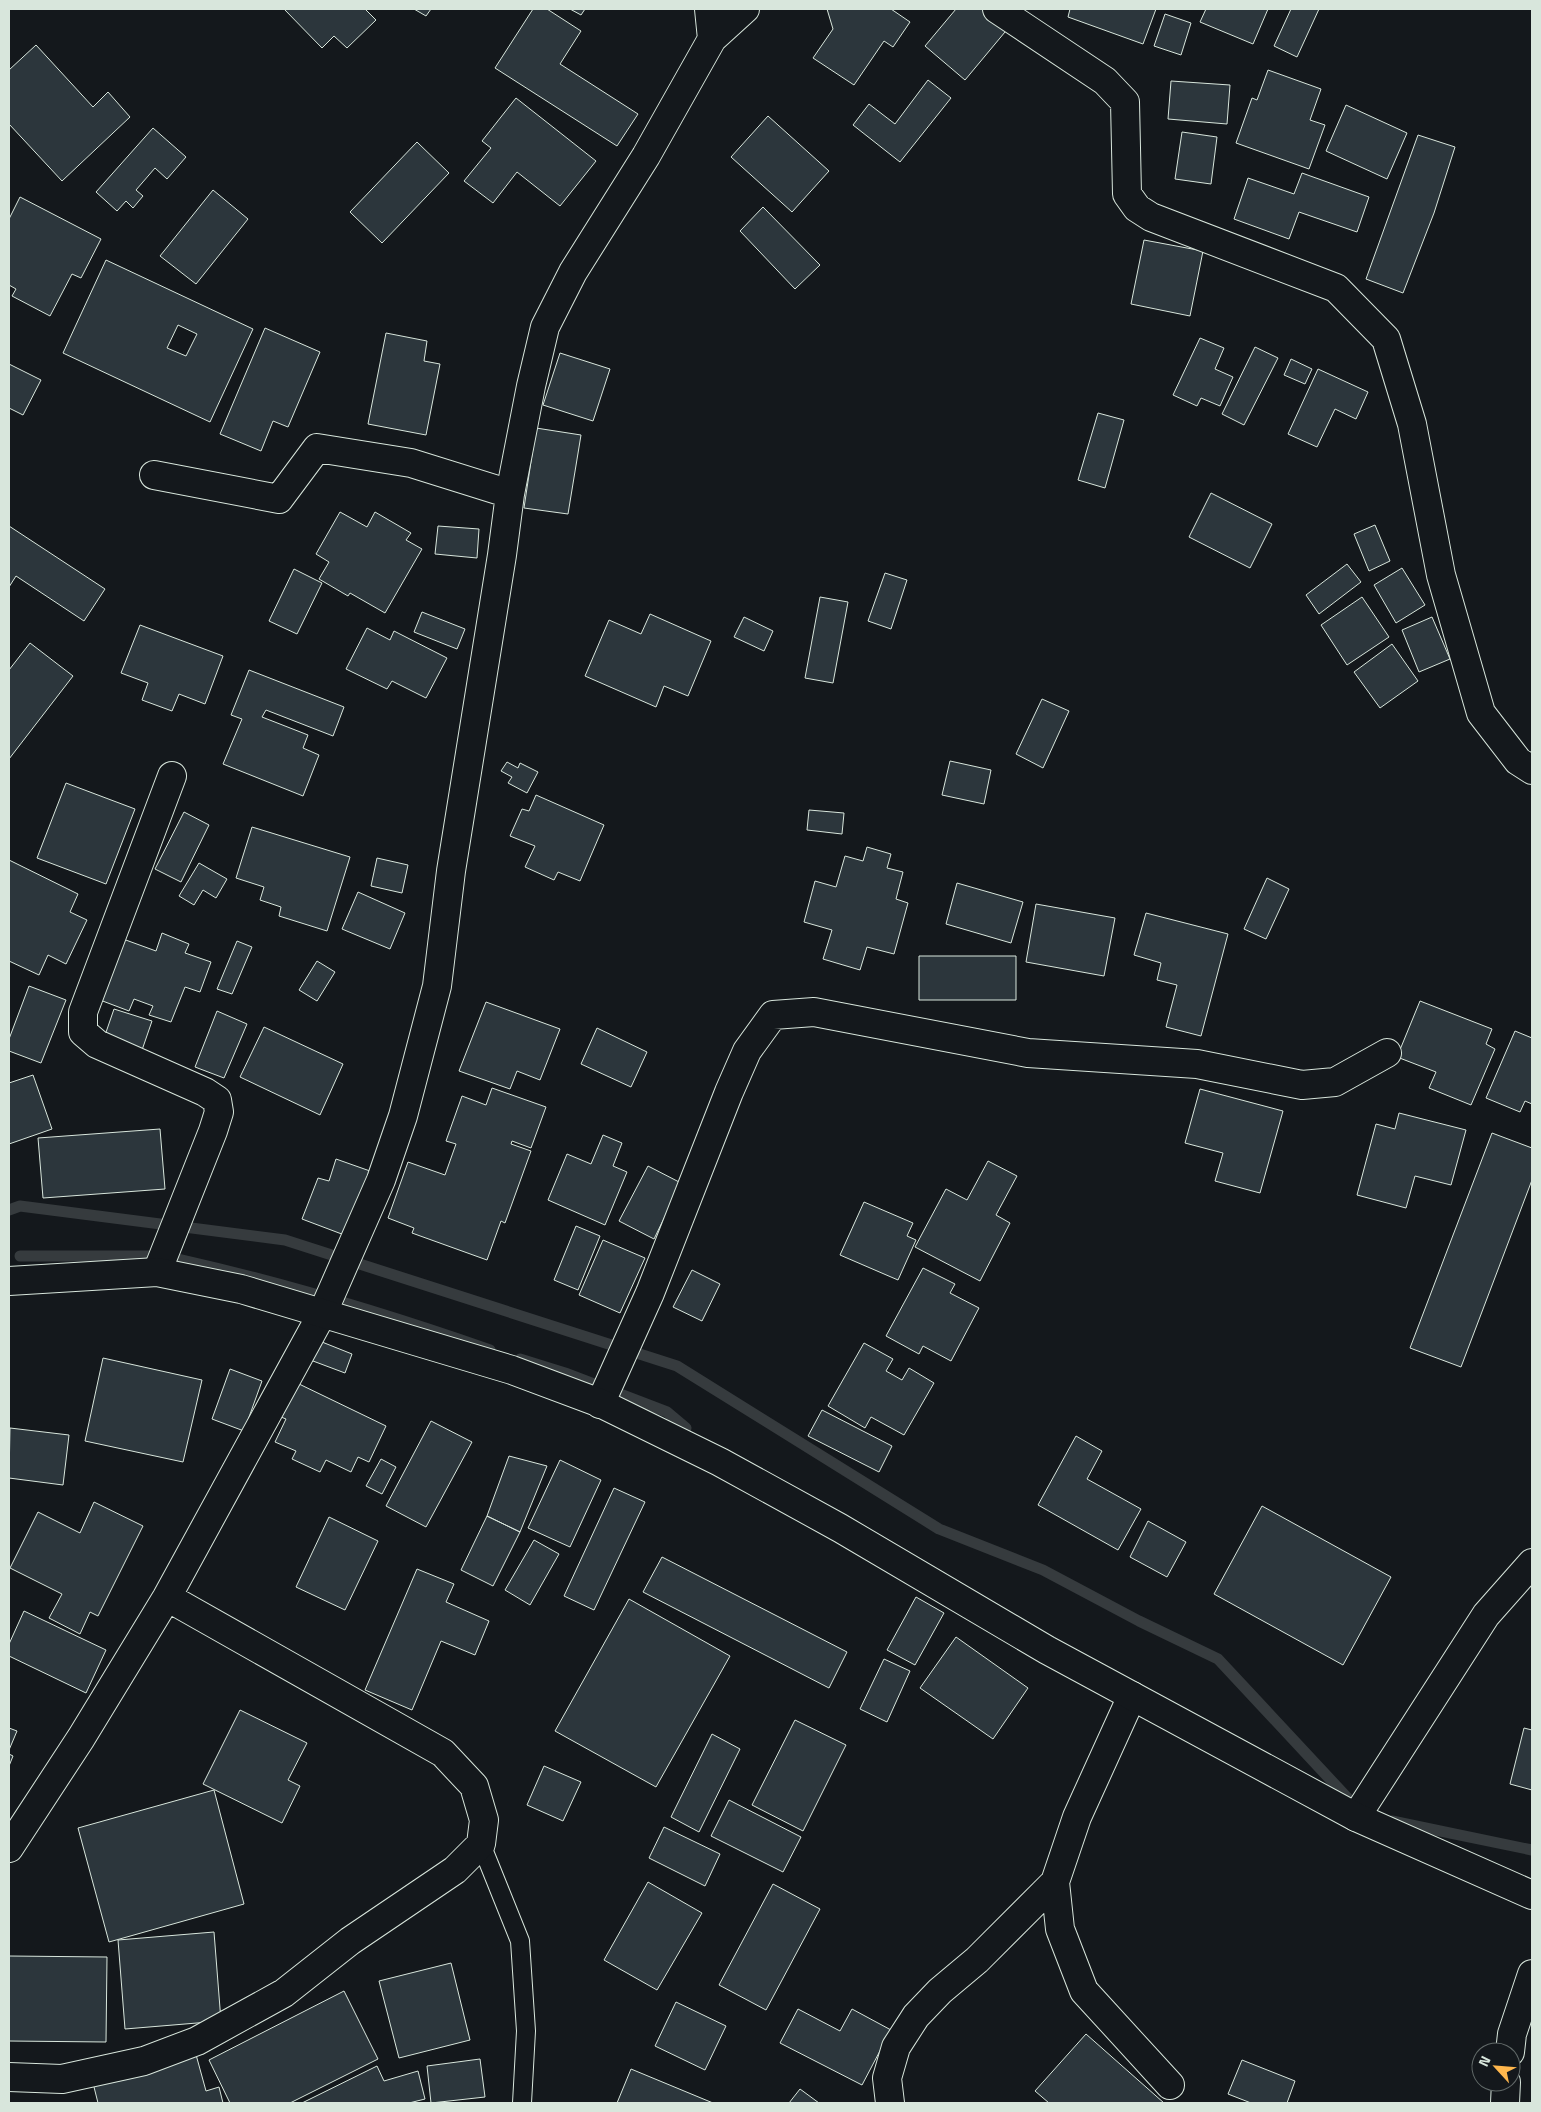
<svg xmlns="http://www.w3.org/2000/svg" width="1541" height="2112" viewBox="0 0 1541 2112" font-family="'Titillium Web',sans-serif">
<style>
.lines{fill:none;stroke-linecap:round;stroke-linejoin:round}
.stream{stroke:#363b3e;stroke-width:11}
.building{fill:#2c363c;stroke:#d8e6dc;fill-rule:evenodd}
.service-casing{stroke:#d8e6dc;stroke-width:20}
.minor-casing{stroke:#d8e6dc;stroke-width:30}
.secondary-casing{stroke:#d8e6dc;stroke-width:30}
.service{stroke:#14181c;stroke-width:18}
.minor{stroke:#14181c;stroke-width:28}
.secondary{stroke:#14181c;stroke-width:28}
</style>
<rect width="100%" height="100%" fill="#14181c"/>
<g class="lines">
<path class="stream" d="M 9,1210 L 20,1206 L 285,1240 L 677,1366 L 939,1529 L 1043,1570 L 1139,1621 L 1218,1659 L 1355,1806
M 20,1256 L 155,1256
M 178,1259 C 284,1283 387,1314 490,1350
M 520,1359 L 565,1373 L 667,1412 L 686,1428
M 1392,1821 L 1532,1850"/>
</g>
<path class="building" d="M 284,9 L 365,9 L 376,20 L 347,48 L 334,36 L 322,48 Z
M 414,9 L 431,9 L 426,16 Z
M 533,9 L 547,9 L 581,31 L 560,64 L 638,114 L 617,146 L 495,68 Z
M 570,9 L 585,9 L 581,15 Z
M 827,9 L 891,9 L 910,22 L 893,47 L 884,41 L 854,85 L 813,58 L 833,29 Z
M 956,9 L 990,9 L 1010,26 L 965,80 L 925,46 Z
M 1070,9 L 1156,9 L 1143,44 L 1068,17 Z
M 1206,9 L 1268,9 L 1253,44 L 1200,22 Z
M 1291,9 L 1319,9 L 1297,57 L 1274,46 Z
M 1165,14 L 1191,23 L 1181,55 L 1154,46 Z
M 36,45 L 93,107 L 108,92 L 130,117 L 62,181 L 9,124 L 9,70 Z
M 1268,70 L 1321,89 L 1310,120 L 1325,125 L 1309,169 L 1236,143 L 1252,98 L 1257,100 Z
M 928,80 L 951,98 L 900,162 L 853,125 L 869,104 L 895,124 Z
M 1171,81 L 1230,85 L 1227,124 L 1168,119 Z
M 516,98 L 596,161 L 560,206 L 517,172 L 493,203 L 464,181 L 491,148 L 482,141 Z
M 1346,105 L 1407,133 L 1387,179 L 1326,151 Z
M 768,116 L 829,171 L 792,212 L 731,157 Z
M 153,128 L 186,157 L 167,179 L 155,168 L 136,190 L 143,196 L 133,208 L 126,201 L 117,211 L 96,192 Z
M 1182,132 L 1217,137 L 1211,184 L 1175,179 Z
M 1418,135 L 1455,147 L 1434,213 L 1403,293 L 1366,279 Z
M 417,142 L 449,173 L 382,243 L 350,212 Z
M 1302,173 L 1369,197 L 1357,232 L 1299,212 L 1289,239 L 1234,219 L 1248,178 L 1294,194 Z
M 213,190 L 248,219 L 196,284 L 160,256 Z
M 20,197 L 101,239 L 81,278 L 72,274 L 50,316 L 12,296 L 16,289 L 9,285 L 9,219 Z
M 763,207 L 820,265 L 795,289 L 740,231 Z
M 1144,240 L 1203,251 L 1190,316 L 1131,304 Z
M 106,260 L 253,329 L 210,422 L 63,353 ZM 178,325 L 197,334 L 186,356 L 167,348 Z
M 265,328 L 320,352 L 288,427 L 273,421 L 261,451 L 220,434 Z
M 386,333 L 427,341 L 424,361 L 440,364 L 426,435 L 368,424 Z
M 1200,338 L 1224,348 L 1215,369 L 1233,377 L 1220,406 L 1201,398 L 1197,406 L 1173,395 Z
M 1255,347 L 1278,358 L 1244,425 L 1222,414 Z
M 560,353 L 610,369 L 593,421 L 543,405 Z
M 1291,359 L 1312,369 L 1305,384 L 1284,375 Z
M 9,364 L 41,380 L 23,415 L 9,408 Z
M 1318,369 L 1368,392 L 1356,419 L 1335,409 L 1317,447 L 1288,434 Z
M 1098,413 L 1124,420 L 1105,488 L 1078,480 Z
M 536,428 L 581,435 L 568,514 L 524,508 Z
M 1211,493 L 1272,524 L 1250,568 L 1189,537 Z
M 340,512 L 367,527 L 375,512 L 411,533 L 406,540 L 422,549 L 385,613 L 350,593 L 348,596 L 319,579 L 329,562 L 316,554 Z
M 1375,525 L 1390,561 L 1369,571 L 1354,534 Z
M 9,526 L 105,589 L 84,621 L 16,576 L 9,587 Z
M 438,526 L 479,529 L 477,558 L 435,554 Z
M 1347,564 L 1361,582 L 1319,614 L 1306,595 Z
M 1402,568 L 1425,605 L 1396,623 L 1374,585 Z
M 294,569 L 322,583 L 297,634 L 269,621 Z
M 885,573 L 907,580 L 891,629 L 868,621 Z
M 820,597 L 848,602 L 833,683 L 805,678 Z
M 1362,597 L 1389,637 L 1347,665 L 1321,625 Z
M 422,612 L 465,629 L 457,649 L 414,632 Z
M 650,614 L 711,641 L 688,696 L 664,686 L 656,707 L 585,676 L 609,620 L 641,634 Z
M 744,617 L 773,631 L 764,651 L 734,637 Z
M 1432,617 L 1450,659 L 1419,672 L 1402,630 Z
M 140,625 L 223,656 L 205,704 L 179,694 L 172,711 L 142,700 L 148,683 L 121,673 Z
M 367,628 L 390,640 L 394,631 L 447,658 L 426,698 L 392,681 L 387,689 L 346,669 Z
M 30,643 L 73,676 L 9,759 L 9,670 Z
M 1392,644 L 1418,681 L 1380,708 L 1354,672 Z
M 249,670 L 344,707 L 333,736 L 266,710 L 262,717 L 308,735 L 303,748 L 319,755 L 303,796 L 223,764 L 242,719 L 231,715 Z
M 1042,699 L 1069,711 L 1043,768 L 1016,754 Z
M 950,761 L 991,770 L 984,804 L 942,795 Z
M 507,762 L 518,768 L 520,763 L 538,772 L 527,793 L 508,783 L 512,777 L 501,771 Z
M 66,783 L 135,809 L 106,884 L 37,858 Z
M 536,795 L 604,825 L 580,881 L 558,872 L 554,880 L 525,867 L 535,846 L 510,836 L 522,809 L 529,811 Z
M 809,810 L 844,813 L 842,834 L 807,830 Z
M 184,812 L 209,825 L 181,882 L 155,869 Z
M 252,827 L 350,857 L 327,931 L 279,916 L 281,907 L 260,900 L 264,887 L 236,878 Z
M 867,847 L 891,854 L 887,868 L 903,872 L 896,899 L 908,903 L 894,954 L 867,947 L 860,970 L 823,959 L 832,930 L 804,922 L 815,881 L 836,887 L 845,856 L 863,861 Z
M 377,858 L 408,865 L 402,893 L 371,886 Z
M 9,860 L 78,894 L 70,912 L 87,920 L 66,964 L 48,955 L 39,975 L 9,961 Z
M 199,863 L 227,879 L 216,898 L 203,890 L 194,905 L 179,896 Z
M 1267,878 L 1289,889 L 1266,939 L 1244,929 Z
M 957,883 L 1023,902 L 1011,943 L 946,924 Z
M 358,892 L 405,913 L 390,949 L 342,929 Z
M 1036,904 L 1115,918 L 1104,976 L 1026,962 Z
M 1146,913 L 1228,934 L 1201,1036 L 1166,1027 L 1177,985 L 1157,980 L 1161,963 L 1134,955 Z
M 162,933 L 189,944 L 185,953 L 211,962 L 200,992 L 185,987 L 171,1022 L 149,1015 L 153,1006 L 134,999 L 129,1011 L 100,1000 L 123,939 L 156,951 Z
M 237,941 L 252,947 L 232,994 L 217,989 Z
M 919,956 L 1016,956 L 1016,1000 L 919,1000 Z
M 317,961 L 335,972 L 317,1001 L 299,990 Z
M 29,986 L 66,1000 L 41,1063 L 9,1051 L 9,1039 Z
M 1420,1001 L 1492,1029 L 1486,1044 L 1495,1049 L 1471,1105 L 1429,1088 L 1436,1072 L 1397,1057 Z
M 486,1002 L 560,1029 L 540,1080 L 517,1071 L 510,1089 L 459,1071 Z
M 114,1009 L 152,1021 L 141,1053 L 103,1041 Z
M 217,1011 L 247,1024 L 224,1078 L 195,1067 Z
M 264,1027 L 343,1064 L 320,1115 L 240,1077 Z
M 597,1028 L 647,1052 L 631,1087 L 581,1064 Z
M 1515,1031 L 1532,1038 L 1532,1104 L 1525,1101 L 1520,1112 L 1486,1098 Z
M 33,1075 L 52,1129 L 9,1144 L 9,1083 Z
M 492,1088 L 546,1107 L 531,1148 L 512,1141 L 511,1144 L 531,1151 L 505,1223 L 501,1221 L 487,1260 L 412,1233 L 414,1228 L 388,1218 L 408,1162 L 445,1175 L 456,1144 L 446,1141 L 462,1096 L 486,1105 Z
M 1200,1089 L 1283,1111 L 1260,1193 L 1215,1181 L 1223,1153 L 1185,1143 Z
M 1399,1113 L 1466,1130 L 1451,1185 L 1415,1176 L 1406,1208 L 1357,1195 L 1376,1124 L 1395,1129 Z
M 160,1129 L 165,1189 L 43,1198 L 38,1138 Z
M 1492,1133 L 1532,1148 L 1532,1180 L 1461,1367 L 1410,1348 Z
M 603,1135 L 622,1143 L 613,1166 L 627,1172 L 605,1225 L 548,1200 L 567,1154 L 591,1164 Z
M 336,1159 L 370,1171 L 347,1236 L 302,1219 L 318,1178 L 329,1181 Z
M 988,1161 L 1017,1176 L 996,1215 L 1010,1223 L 980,1281 L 915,1247 L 946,1189 L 967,1200 Z
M 648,1166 L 681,1183 L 654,1239 L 619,1221 Z
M 864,1202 L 913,1223 L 907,1236 L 916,1240 L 898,1280 L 840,1255 Z
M 576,1226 L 600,1236 L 578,1290 L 554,1280 Z
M 603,1240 L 645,1258 L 620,1313 L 579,1295 Z
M 923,1268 L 955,1284 L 950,1293 L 979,1308 L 951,1361 L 923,1346 L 919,1354 L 886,1336 Z
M 692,1270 L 720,1284 L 702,1321 L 673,1307 Z
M 312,1338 L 352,1354 L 345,1373 L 305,1358 Z
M 864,1343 L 893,1359 L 886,1371 L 902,1380 L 909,1368 L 934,1383 L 904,1435 L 871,1417 L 865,1428 L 828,1406 Z
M 103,1358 L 202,1380 L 183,1462 L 85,1441 Z
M 230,1369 L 262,1381 L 244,1431 L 212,1419 Z
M 297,1383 L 386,1426 L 369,1462 L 358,1457 L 351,1472 L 326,1460 L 320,1472 L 292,1459 L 296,1451 L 275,1442 L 286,1419 L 281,1417 Z
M 822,1410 L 892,1446 L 879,1472 L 808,1436 Z
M 431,1421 L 472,1442 L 426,1527 L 386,1506 Z
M 10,1428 L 69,1435 L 63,1485 L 9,1478 Z
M 1076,1436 L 1102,1451 L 1087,1479 L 1141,1509 L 1118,1550 L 1038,1505 Z
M 509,1456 L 547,1466 L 520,1532 L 487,1516 Z
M 381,1459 L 396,1467 L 382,1494 L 366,1486 Z
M 560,1460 L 601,1480 L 570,1547 L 528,1528 Z
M 614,1488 L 645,1502 L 594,1610 L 564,1596 Z
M 94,1502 L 143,1526 L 98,1616 L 90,1612 L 80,1634 L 49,1618 L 62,1594 L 10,1568 L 38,1512 L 80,1533 Z
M 1262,1506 L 1391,1577 L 1343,1665 L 1214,1594 Z
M 487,1516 L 520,1532 L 493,1586 L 461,1570 Z
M 329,1517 L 378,1541 L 345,1610 L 296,1587 Z
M 1148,1521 L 1186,1542 L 1167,1577 L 1130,1557 Z
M 534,1540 L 559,1554 L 530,1605 L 505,1590 Z
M 662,1557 L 847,1652 L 829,1688 L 643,1592 Z
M 417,1569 L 454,1584 L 446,1602 L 489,1621 L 475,1655 L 441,1641 L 412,1710 L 365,1690 Z
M 916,1597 L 944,1613 L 915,1665 L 887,1650 Z
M 629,1599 L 730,1656 L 656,1787 L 555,1731 Z
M 24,1611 L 106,1650 L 86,1693 L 9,1656 L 9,1644 Z
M 956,1637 L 1028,1688 L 993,1739 L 920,1688 Z
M 884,1659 L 910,1671 L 887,1722 L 860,1709 Z
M 240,1710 L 307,1743 L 288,1780 L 300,1786 L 282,1823 L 203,1784 Z
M 795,1720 L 846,1745 L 803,1831 L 752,1805 Z
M 9,1728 L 17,1731 L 9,1750 Z
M 1524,1728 L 1532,1730 L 1532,1790 L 1510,1784 Z
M 712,1734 L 740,1749 L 699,1832 L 671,1817 Z
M 9,1754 L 13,1756 L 9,1766 Z
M 544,1766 L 581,1782 L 563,1821 L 527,1805 Z
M 214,1790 L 244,1904 L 109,1942 L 78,1828 Z
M 729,1800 L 801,1837 L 783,1872 L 711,1836 Z
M 664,1827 L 720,1854 L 705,1886 L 649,1858 Z
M 648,1882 L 702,1913 L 657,1990 L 604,1960 Z
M 773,1884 L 820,1909 L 766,2010 L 719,1985 Z
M 214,1932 L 221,2021 L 125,2029 L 118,1940 Z
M 9,1956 L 107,1957 L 106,2042 L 9,2041 Z
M 451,1963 L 470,2040 L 399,2058 L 379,1981 Z
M 344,1991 L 378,2059 L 290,2103 L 230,2103 L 209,2060 Z
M 676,2002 L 726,2026 L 705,2070 L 655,2046 Z
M 798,2009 L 840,2031 L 852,2009 L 891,2030 L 862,2085 L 780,2043 Z
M 1086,2034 L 1164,2103 L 1049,2103 L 1035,2091 Z
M 195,2051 L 206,2091 L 219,2087 L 223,2103 L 98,2103 L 92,2079 Z
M 480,2059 L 485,2097 L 431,2103 L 427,2066 Z
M 1242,2060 L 1295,2081 L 1287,2103 L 1251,2103 L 1228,2094 Z
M 377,2066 L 384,2081 L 418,2071 L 425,2099 L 409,2103 L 302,2103 Z
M 631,2069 L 713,2103 L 617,2103 Z
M 800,2089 L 819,2103 L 789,2103 Z"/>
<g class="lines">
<defs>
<path id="service" d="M 481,1844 L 520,1941 L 526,2031 L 522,2103"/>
<path id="minor" d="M 709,9 L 712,39
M 997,9 L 1105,81 L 1125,102 L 1127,194 L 1137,208 L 1151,217 L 1336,288 L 1386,339 L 1412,424 L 1441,575 L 1481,713 L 1518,761 L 1532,770
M 154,475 L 279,499 L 317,448 L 411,463 L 510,494
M 157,1272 L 213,1131 L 219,1112 L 217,1100 L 205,1092 L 97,1044 L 83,1032 L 83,1012 L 172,776
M 600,1404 L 650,1293 L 729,1092 L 747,1051 L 773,1015 L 814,1012 L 1028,1053 L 1197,1064 L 1302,1085 L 1335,1082 L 1387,1053
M 1132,1696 L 1077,1817 L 1055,1882 L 1060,1929 L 1084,1991 L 1170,2085
M 1356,1817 L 1486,1615 L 1532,1563
M 9,1848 L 81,1738 L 167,1597 L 323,1312 L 381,1180 L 403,1116 L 437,986 L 451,871 L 502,555 L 510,494 L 531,386 L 545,327 L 573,272 L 646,156 L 712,39 L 745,9
M 1510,2052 L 1512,2034 L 1532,1974
M 9,2077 L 62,2079 L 144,2061 L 197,2041 L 284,1993 L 350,1941 L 455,1870 L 481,1844 L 484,1820 L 474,1786 L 443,1753 L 167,1597
M 890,2103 L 887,2078 L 896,2047 L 916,2016 L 940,1991 L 977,1960 L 1055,1882
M 1505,2103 L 1506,2082"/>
<path id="secondary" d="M 9,1281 L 157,1272 L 241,1289 L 512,1370 L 600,1403 L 720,1462 L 840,1528 L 1047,1650 L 1356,1817 L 1532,1895"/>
</defs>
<use href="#service" class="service-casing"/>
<use href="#minor" class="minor-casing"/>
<use href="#secondary" class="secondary-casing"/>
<use href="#service" class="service"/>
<use href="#minor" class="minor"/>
<use href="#secondary" class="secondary"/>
</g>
<rect width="1541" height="2112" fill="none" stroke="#d8e6dc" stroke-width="20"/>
<g transform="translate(1496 2067) rotate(296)"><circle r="24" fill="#14181c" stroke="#626a69"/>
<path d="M0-4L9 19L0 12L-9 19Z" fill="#ffb74d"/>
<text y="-8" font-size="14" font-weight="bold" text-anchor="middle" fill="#d8e6dc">N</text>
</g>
</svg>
